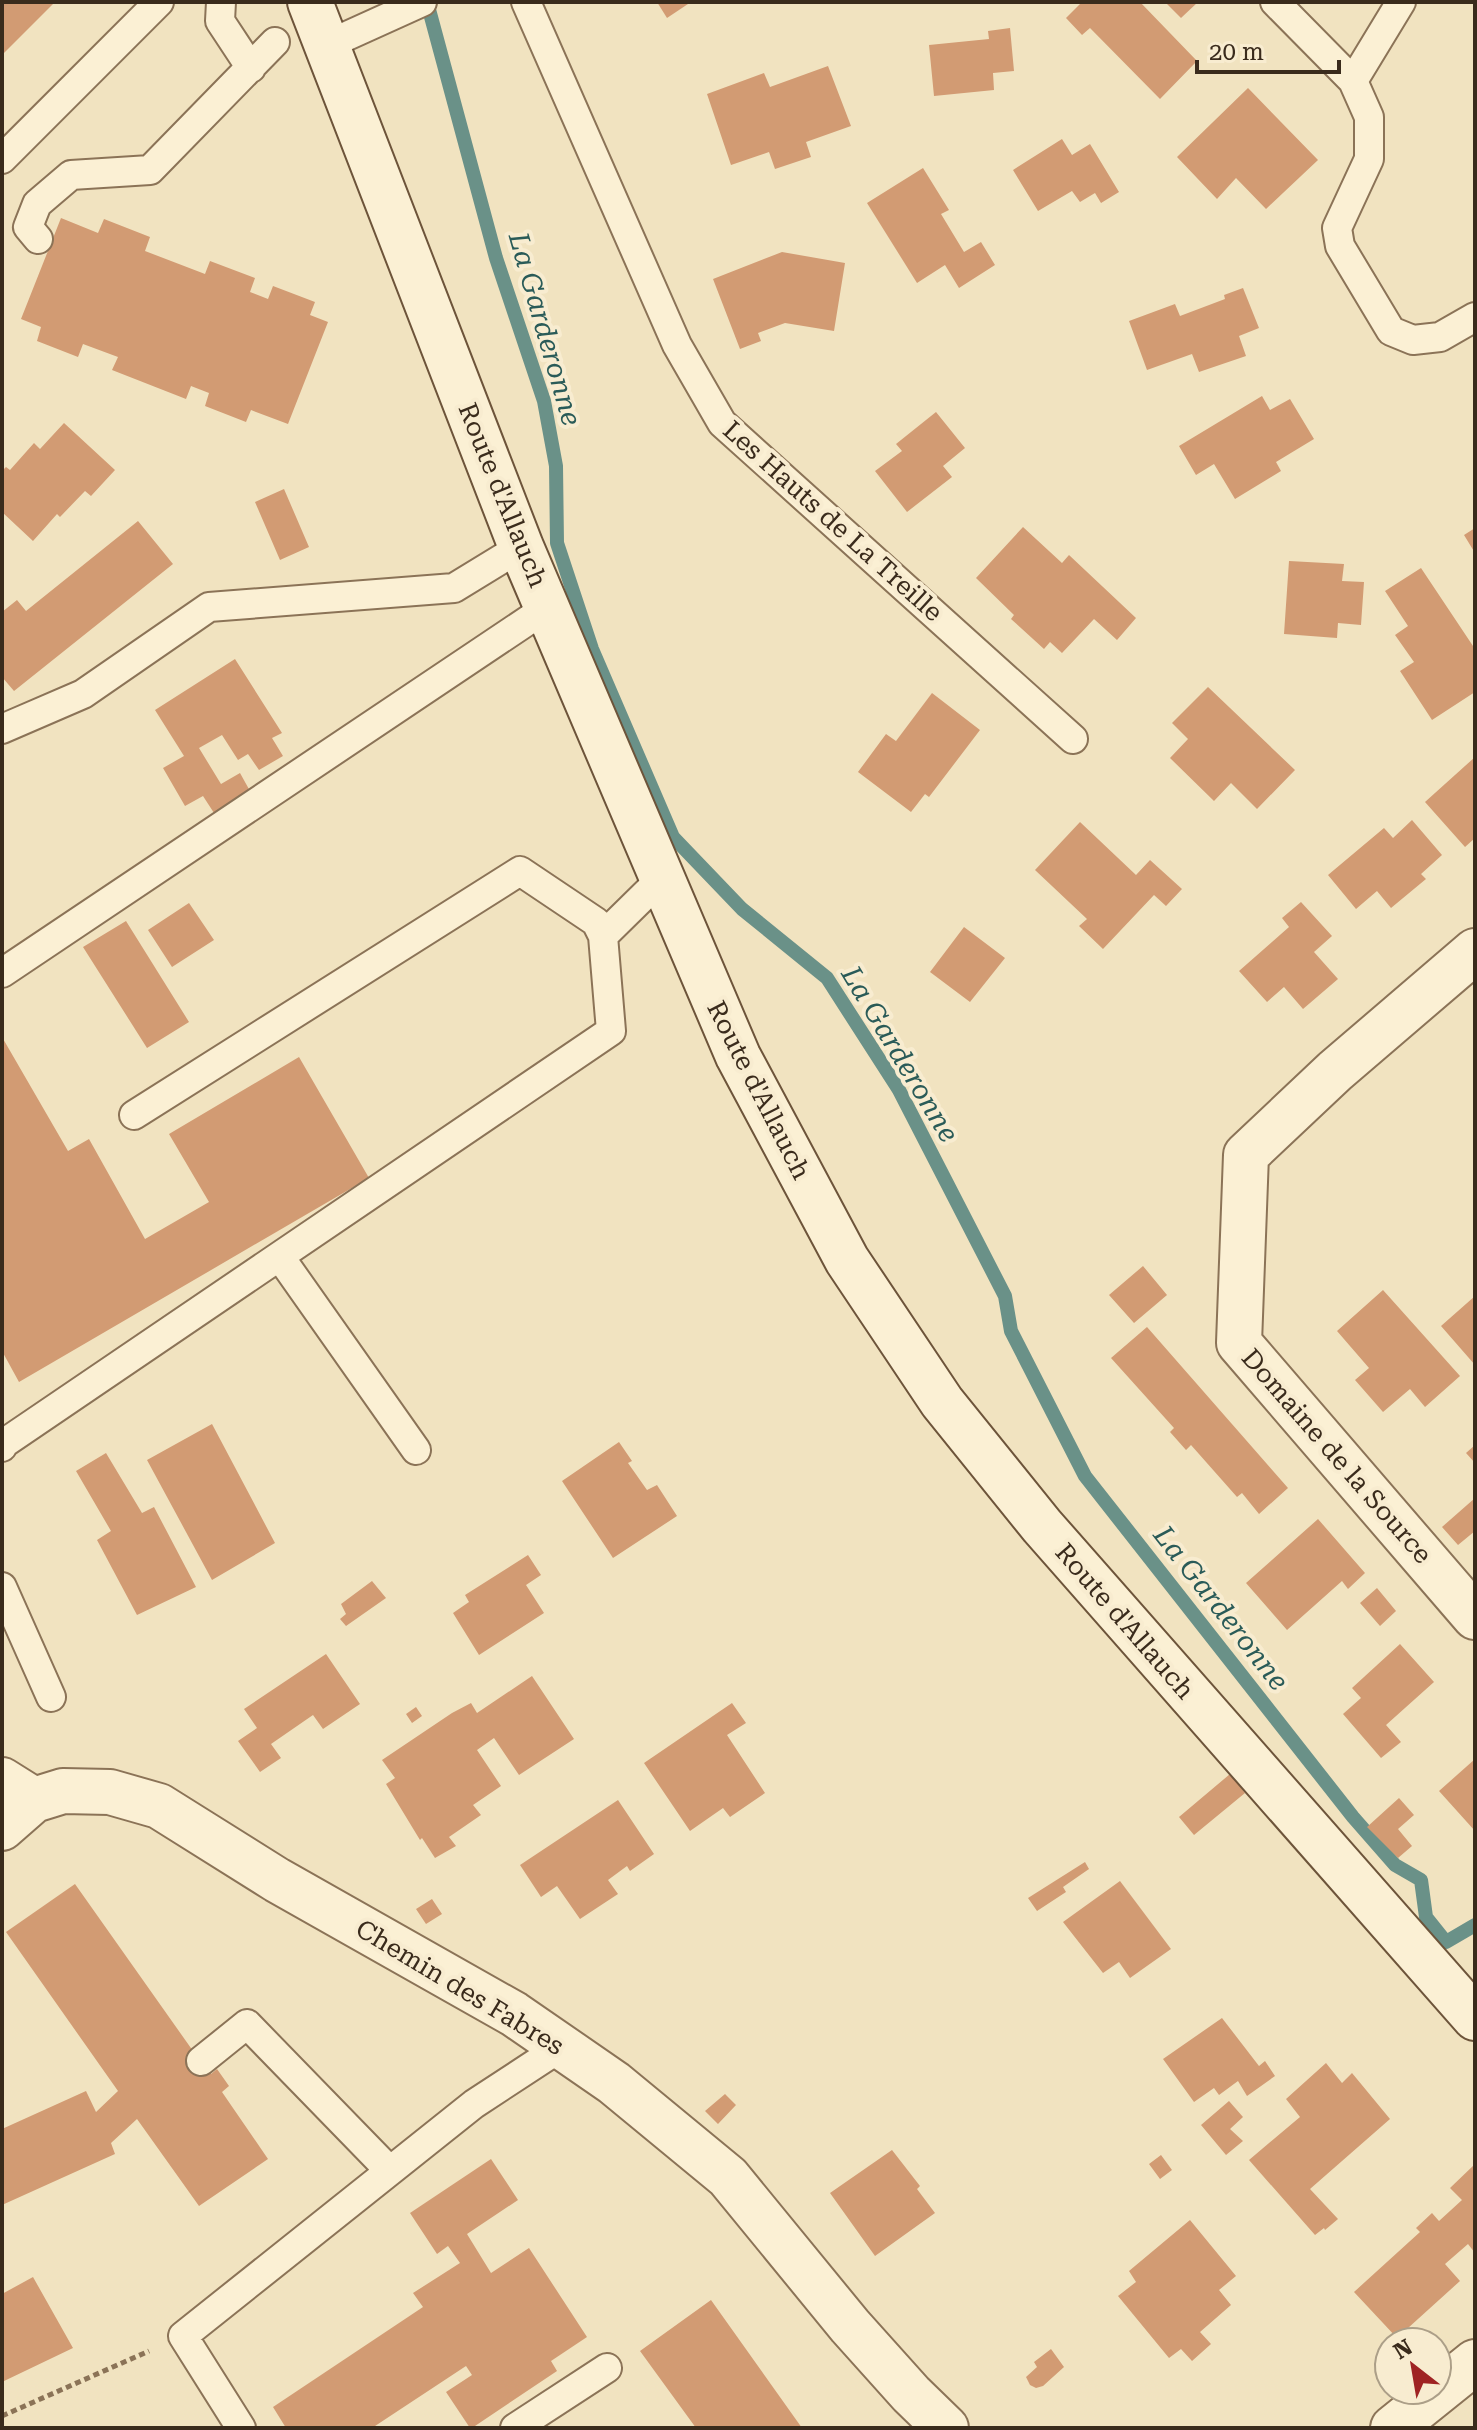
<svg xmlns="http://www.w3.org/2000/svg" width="1477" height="2430" viewBox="0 0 1477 2430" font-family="'Roboto Serif',serif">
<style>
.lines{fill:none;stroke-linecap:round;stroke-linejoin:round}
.stream{stroke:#6a9188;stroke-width:14}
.building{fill:#d29b73}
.service-casing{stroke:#8b7357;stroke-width:32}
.minor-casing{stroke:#8b7357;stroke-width:48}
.secondary-casing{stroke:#6d543a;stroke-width:48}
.path{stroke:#8b7357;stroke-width:5;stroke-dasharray:6 4;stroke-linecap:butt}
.service{stroke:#fbf0d4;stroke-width:28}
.minor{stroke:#fbf0d4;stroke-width:44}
.secondary{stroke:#fbf0d4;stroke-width:44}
.labels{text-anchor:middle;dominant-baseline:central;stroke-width:8;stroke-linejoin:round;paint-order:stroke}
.street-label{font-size:26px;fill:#3a2b1c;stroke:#f8ecd0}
.water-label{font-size:28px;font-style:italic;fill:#2a5b58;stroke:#f8ecd0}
</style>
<rect width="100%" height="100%" fill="#f1e3c0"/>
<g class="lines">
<path class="stream" d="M 427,2 L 496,258 L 544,401 L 556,466 L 557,543 L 592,649 L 673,837 L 742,909 L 827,978 L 899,1090 L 1005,1296 L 1011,1331 L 1085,1476 L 1353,1817 L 1395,1865 L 1421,1880 L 1426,1917 L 1446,1942 L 1475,1925"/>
</g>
<path class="building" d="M 2,2 L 55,2 L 2,55 Z
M 657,2 L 691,2 L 667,18 Z
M 1082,2 L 1140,2 L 1197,61 L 1160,99 L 1090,28 L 1082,35 L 1066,18 Z
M 1165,2 L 1198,2 L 1181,18 Z
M 1010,28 L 1014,71 L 993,73 L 994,90 L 934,96 L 929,45 L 989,39 L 988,31 Z
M 828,66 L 851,126 L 806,142 L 811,157 L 775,169 L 769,152 L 731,165 L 707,94 L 764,73 L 770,87 Z
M 1248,88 L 1318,160 L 1266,209 L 1236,178 L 1217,199 L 1177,157 Z
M 1062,139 L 1072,155 L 1090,144 L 1119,192 L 1101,203 L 1095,193 L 1080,202 L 1072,191 L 1038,211 L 1013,170 Z
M 923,168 L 949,210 L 941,214 L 964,252 L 981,242 L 995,265 L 959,288 L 945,265 L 917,283 L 867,203 Z
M 61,218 L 98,233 L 104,219 L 150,237 L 145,251 L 205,274 L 210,261 L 255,278 L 250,292 L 268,299 L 273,286 L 315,302 L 310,315 L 328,322 L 288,424 L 251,410 L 246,422 L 205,406 L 209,393 L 191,386 L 186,399 L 112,370 L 118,357 L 83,344 L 78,357 L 37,341 L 41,327 L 21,319 Z
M 782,252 L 845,263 L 834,331 L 785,323 L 758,333 L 761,341 L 740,349 L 713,279 Z
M 1243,288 L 1259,328 L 1239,336 L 1246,356 L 1199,372 L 1192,354 L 1147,370 L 1129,321 L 1175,304 L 1180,316 L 1225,299 L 1224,295 Z
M 1262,396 L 1270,410 L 1290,399 L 1314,439 L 1276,462 L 1281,471 L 1235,499 L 1214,464 L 1196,475 L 1179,446 Z
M 936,412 L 965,448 L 943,466 L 952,477 L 907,512 L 875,471 L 902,451 L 896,444 Z
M 64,423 L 115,470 L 91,496 L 85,491 L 60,517 L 57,514 L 33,541 L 2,512 L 2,471 L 6,467 L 10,470 L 34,443 L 40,449 Z
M 284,489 L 309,547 L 280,560 L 255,502 Z
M 138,521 L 173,564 L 14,691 L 2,677 L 2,612 L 17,600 L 26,611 Z
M 1023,527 L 1062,563 L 1069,555 L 1136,618 L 1117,640 L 1094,619 L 1062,653 L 1050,642 L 1044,649 L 1011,619 L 1014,615 L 976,578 Z
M 1475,528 L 1475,553 L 1464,535 Z
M 1289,561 L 1344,564 L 1342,581 L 1364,582 L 1361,625 L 1338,623 L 1337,638 L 1284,634 Z
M 1421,568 L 1475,649 L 1475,692 L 1432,720 L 1400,671 L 1414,662 L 1395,635 L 1408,626 L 1385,591 Z
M 235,659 L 282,733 L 272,738 L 283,756 L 259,770 L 248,754 L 238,760 L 222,735 L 199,748 L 221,784 L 240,773 L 250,791 L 214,813 L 203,796 L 185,806 L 163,768 L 184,756 L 155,710 Z
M 1208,687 L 1295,770 L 1257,809 L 1231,783 L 1214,801 L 1170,758 L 1188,739 L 1172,723 Z
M 932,693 L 980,730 L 929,797 L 925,794 L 911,812 L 858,772 L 886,734 L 896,741 Z
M 1475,757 L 1475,838 L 1465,847 L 1425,802 Z
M 1412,820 L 1442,855 L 1421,874 L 1426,879 L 1391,908 L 1377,891 L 1356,909 L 1328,875 L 1384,828 L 1393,838 Z
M 1080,822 L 1136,875 L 1150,860 L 1182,889 L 1166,906 L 1154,895 L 1103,949 L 1079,926 L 1087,919 L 1035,870 Z
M 1301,902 L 1332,936 L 1314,952 L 1338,979 L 1303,1009 L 1284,987 L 1267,1002 L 1239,971 L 1289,927 L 1282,918 Z
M 189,903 L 214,940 L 172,967 L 148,930 Z
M 126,921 L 189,1022 L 147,1048 L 83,947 Z
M 964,927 L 1005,958 L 970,1002 L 930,972 Z
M 2,1037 L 68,1151 L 89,1139 L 145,1239 L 209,1202 L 169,1134 L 299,1057 L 369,1178 L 19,1382 L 2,1351 Z
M 1143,1266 L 1167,1295 L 1134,1323 L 1109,1295 Z
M 1383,1290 L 1460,1376 L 1425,1407 L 1410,1389 L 1383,1412 L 1355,1380 L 1369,1368 L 1337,1331 Z
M 1475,1296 L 1475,1365 L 1441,1326 Z
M 1147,1327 L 1288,1488 L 1259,1514 L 1242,1493 L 1237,1497 L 1191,1445 L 1186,1450 L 1170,1432 L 1174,1428 L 1111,1358 Z
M 212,1424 L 275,1543 L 212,1580 L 147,1460 Z
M 619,1442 L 632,1461 L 628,1463 L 647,1490 L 657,1485 L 677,1516 L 613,1558 L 562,1481 Z
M 1475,1445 L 1475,1463 L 1466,1453 Z
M 106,1453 L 142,1513 L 154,1507 L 196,1587 L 137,1615 L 97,1540 L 111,1531 L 76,1471 Z
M 1475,1498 L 1475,1531 L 1458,1545 L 1442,1527 Z
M 1318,1519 L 1365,1573 L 1348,1589 L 1342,1581 L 1287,1630 L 1246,1583 Z
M 528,1555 L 541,1575 L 526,1585 L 544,1613 L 479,1655 L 453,1613 L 469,1602 L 465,1595 Z
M 372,1581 L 386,1598 L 346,1626 L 340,1619 L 346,1614 L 341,1604 Z
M 1377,1588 L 1396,1611 L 1380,1626 L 1360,1603 Z
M 1400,1644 L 1434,1682 L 1386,1725 L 1401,1742 L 1381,1758 L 1343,1714 L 1361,1698 L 1352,1688 Z
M 326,1654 L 360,1704 L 323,1729 L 313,1715 L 271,1744 L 281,1758 L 260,1772 L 238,1741 L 257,1728 L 244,1709 Z
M 532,1676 L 574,1739 L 519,1775 L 494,1738 L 477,1750 L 501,1786 L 473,1805 L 481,1815 L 449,1837 L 456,1846 L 435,1858 L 422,1838 L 420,1840 L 386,1784 L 395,1778 L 382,1760 L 452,1713 L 471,1703 L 477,1713 Z
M 732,1703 L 746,1723 L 727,1735 L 765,1793 L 730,1817 L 723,1808 L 690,1831 L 644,1763 Z
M 416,1707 L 422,1716 L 412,1723 L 406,1714 Z
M 1475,1759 L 1475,1831 L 1439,1791 Z
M 1230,1774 L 1245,1793 L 1194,1835 L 1179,1817 Z
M 1399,1798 L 1414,1815 L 1398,1829 L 1412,1846 L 1398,1858 L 1367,1827 Z
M 618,1800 L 654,1854 L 630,1871 L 627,1866 L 608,1880 L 618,1894 L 580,1919 L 557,1886 L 541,1897 L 520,1865 Z
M 1085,1862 L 1089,1869 L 1063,1887 L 1066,1892 L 1037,1911 L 1028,1898 Z
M 1120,1881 L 1171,1949 L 1130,1978 L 1119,1962 L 1103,1973 L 1063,1922 Z
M 75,1884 L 193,2051 L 211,2074 L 217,2069 L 229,2086 L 222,2092 L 268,2159 L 199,2206 L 137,2119 L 111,2143 L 115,2154 L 2,2205 L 2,2129 L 86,2091 L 96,2112 L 118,2091 L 6,1932 Z
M 432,1899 L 442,1914 L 426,1924 L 416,1909 Z
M 1222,2018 L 1259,2066 L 1265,2061 L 1275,2076 L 1247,2096 L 1238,2081 L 1219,2095 L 1214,2088 L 1194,2102 L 1163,2059 Z
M 1326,2063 L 1342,2083 L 1352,2073 L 1390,2119 L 1310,2189 L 1338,2219 L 1325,2230 L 1324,2228 L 1315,2235 L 1249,2160 L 1300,2117 L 1286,2099 Z
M 725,2094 L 736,2105 L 718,2124 L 705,2111 Z
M 1229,2101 L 1243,2117 L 1230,2129 L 1243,2141 L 1226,2155 L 1201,2125 Z
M 892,2150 L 920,2186 L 917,2189 L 935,2213 L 875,2256 L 830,2193 Z
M 1161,2155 L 1172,2170 L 1160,2179 L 1149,2164 Z
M 491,2159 L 518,2200 L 467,2234 L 491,2273 L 529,2248 L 587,2337 L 551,2361 L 557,2371 L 472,2428 L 470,2428 L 446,2392 L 472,2375 L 466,2366 L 372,2428 L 286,2428 L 273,2407 L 423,2307 L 413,2293 L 460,2263 L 448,2246 L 437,2254 L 410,2213 Z
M 1475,2164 L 1475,2253 L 1468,2244 L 1445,2264 L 1460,2281 L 1397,2338 L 1354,2292 L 1420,2232 L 1416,2228 L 1432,2213 L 1439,2221 L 1462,2200 L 1450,2188 Z
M 1190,2220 L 1236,2276 L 1219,2290 L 1231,2305 L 1200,2332 L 1211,2344 L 1192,2361 L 1181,2349 L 1169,2358 L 1118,2296 L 1136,2282 L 1129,2271 Z
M 33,2277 L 73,2348 L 2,2382 L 2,2294 Z
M 711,2300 L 802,2428 L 696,2428 L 640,2351 Z
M 1051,2349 L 1064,2367 L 1043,2386 L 1036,2388 L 1030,2385 L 1026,2377 L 1037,2367 L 1034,2362 Z"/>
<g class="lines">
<defs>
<path id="service" d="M 221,2 L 220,21 L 251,68
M 526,2 L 677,345 L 722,423 L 1073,739
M 1275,2 L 1353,81 L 1369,117 L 1369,159 L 1337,228 L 1340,246 L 1391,331 L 1413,340 L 1440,337 L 1475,317
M 327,45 L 422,2
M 1353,81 L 1401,2
M 2,159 L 159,2
M 38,239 L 28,227 L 37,204 L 71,175 L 150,170 L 275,42
M 2,729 L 83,694 L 209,607 L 454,588 L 521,547
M 2,973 L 548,607
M 134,1115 L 520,871 L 596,922 L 603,936
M 280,1257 L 416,1450
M 2,1447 L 3,1444 L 611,1031 L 603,936 L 661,879
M 2,1587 L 51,1697
M 201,2061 L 247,2024 L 389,2170
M 241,2428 L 183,2336 L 474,2104 L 561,2047
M 515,2428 L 607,2368"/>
<path id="minor" d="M 1475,951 L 1335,1071 L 1246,1155 L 1239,1343 L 1475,1617
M 2,1780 L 34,1800 L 63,1791 L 110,1792 L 159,1806 L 277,1880 L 514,2014 L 614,2083 L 728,2177 L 850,2326 L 911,2394 L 946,2428
M 2,1828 L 34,1800
M 1393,2428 L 1475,2362"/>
<path id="secondary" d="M 310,2 L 521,547 L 738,1056 L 847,1260 L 942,1402 L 1042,1526 L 1475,2018"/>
</defs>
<use href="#service" class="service-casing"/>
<use href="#minor" class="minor-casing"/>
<use href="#secondary" class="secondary-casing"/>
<path class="path" d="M 2,2416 L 149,2351"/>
<use href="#service" class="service"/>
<use href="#minor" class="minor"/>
<use href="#secondary" class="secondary"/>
</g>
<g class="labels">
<g class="street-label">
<text transform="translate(503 495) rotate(68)">Route d'Allauch</text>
<text transform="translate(833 521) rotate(42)">Les Hauts de La Treille</text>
<text transform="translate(759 1090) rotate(63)">Route d'Allauch</text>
<text transform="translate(1337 1456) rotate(49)">Domaine de la Source</text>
<text transform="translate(1125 1621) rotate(49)">Route d'Allauch</text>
<text transform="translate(460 1987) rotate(31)">Chemin des Fabres</text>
</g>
<g class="water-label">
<text transform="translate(545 329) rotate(74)">La Garderonne</text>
<text transform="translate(900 1054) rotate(59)">La Garderonne</text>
<text transform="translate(1221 1608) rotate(52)">La Garderonne</text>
</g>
</g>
<rect width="1477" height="2430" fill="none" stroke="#3a2b1c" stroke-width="8"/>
<g transform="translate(1413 2366) rotate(329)"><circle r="38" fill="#f8ecd0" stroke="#ac9f88" stroke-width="2"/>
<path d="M0-6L14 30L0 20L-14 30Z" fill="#9f2323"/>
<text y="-12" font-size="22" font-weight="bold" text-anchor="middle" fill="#3a2b1c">N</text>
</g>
<path d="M1197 60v12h142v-12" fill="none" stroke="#3a2b1c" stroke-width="4"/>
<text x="1209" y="60" font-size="24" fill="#3a2b1c" stroke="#f8ecd0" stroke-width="6" paint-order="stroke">20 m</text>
</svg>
